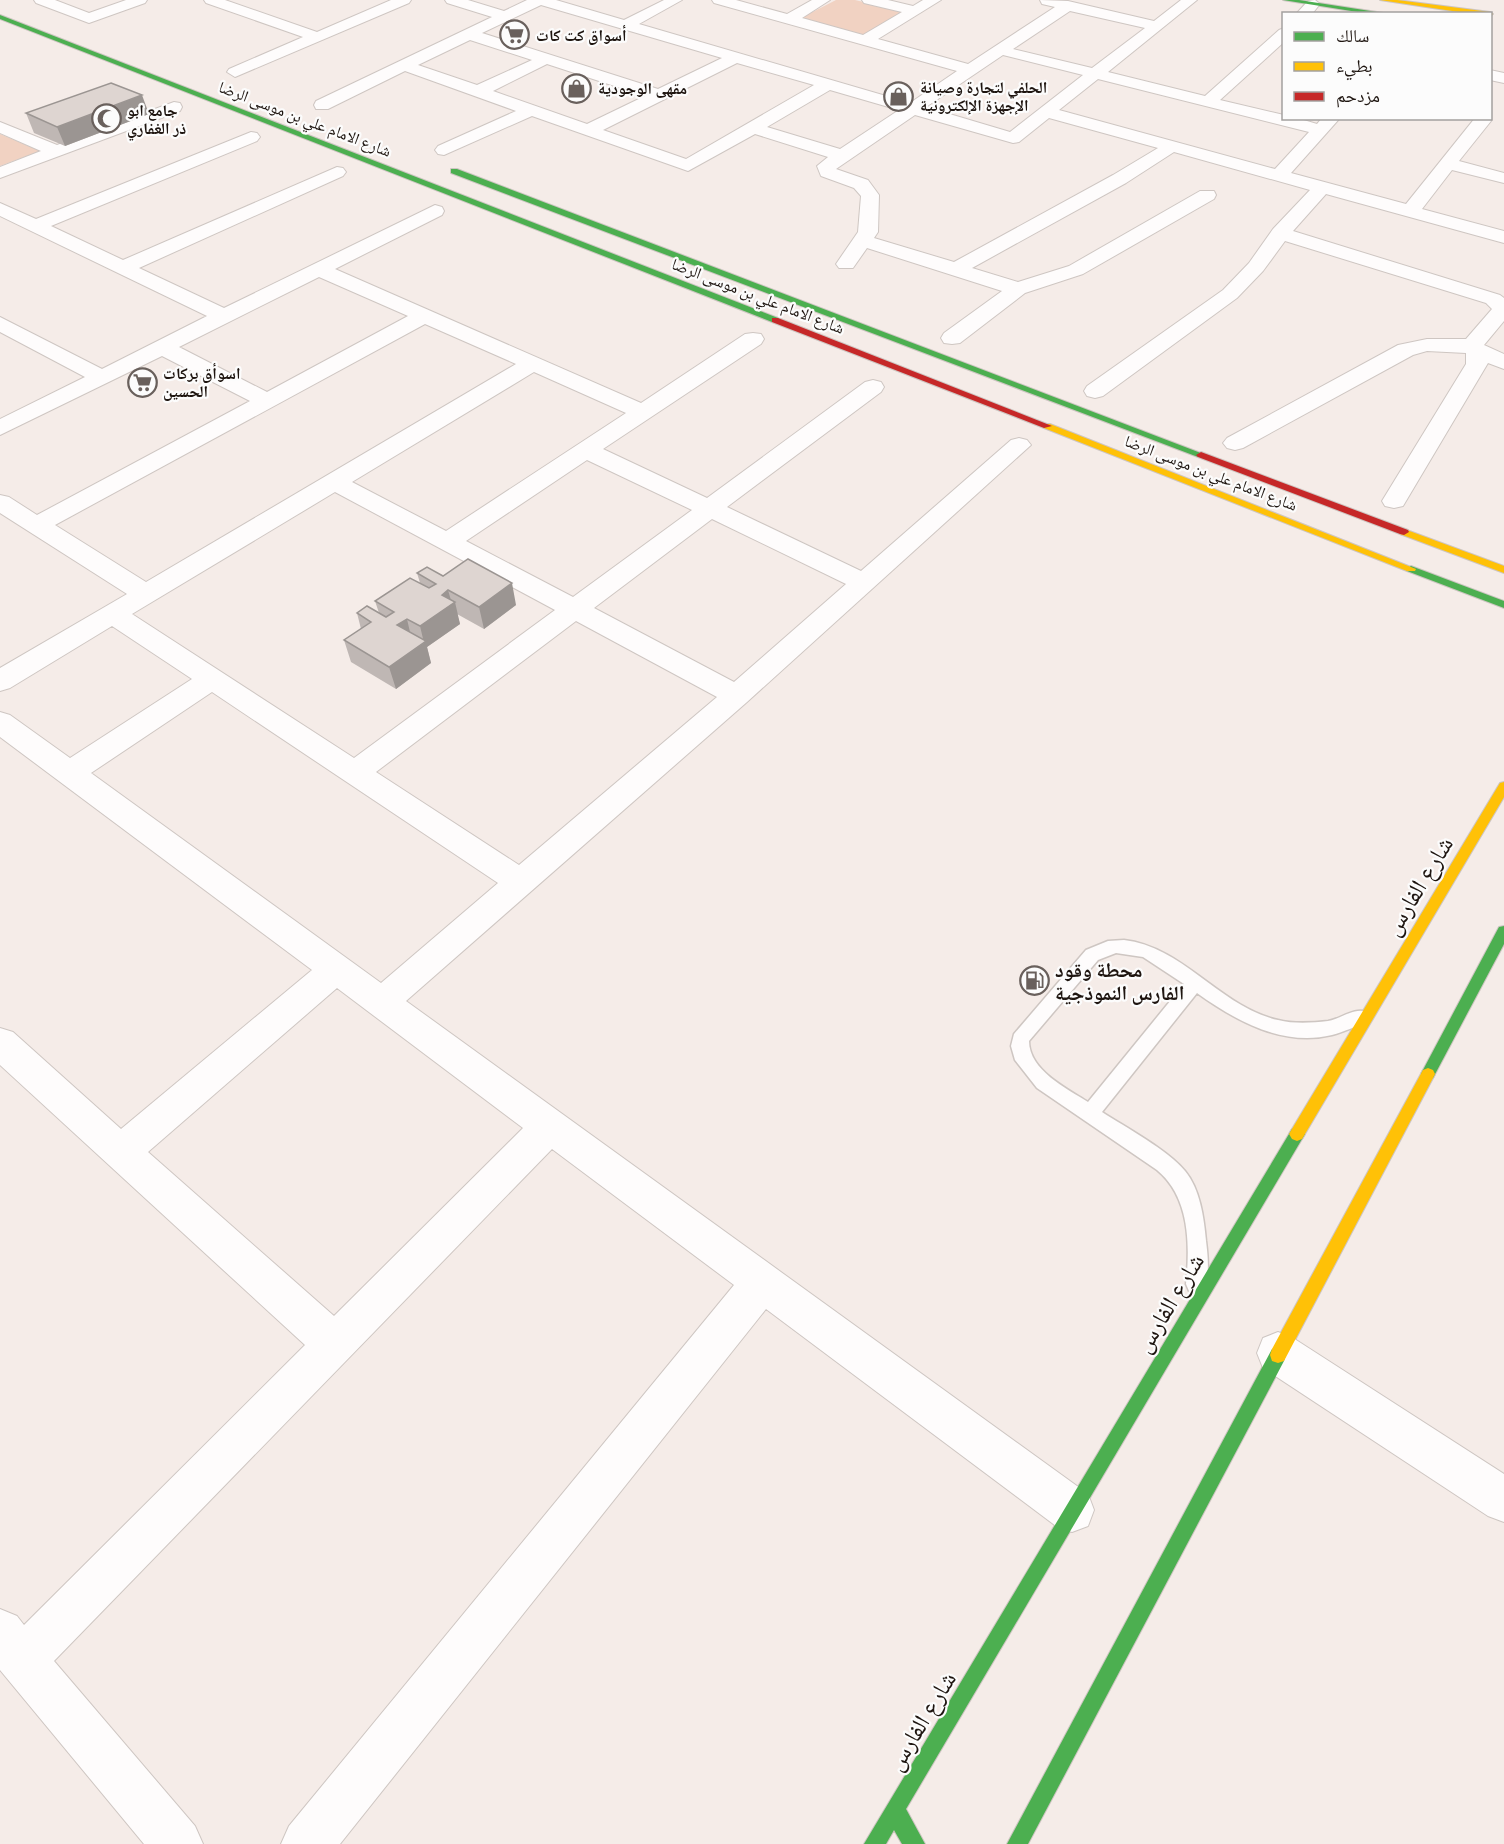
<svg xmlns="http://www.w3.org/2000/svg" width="1504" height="1844" viewBox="0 0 1504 1844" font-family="Cabin,'Noto Naskh Arabic',sans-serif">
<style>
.green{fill:#f1d2c2}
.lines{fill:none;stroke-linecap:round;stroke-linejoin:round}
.lane-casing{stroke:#cec6c2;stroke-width:3}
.street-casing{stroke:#cec6c2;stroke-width:2}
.fast-casing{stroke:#cec6c2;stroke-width:2}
.slow-casing{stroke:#cec6c2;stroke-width:2}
.jam-casing{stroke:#cec6c2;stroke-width:2}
.lane{fill:#fefcfc;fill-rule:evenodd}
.street{fill:#fefcfc;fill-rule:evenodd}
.fast{fill:#4caf50;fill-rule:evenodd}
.slow{fill:#ffc107;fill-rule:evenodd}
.jam{fill:#c62828;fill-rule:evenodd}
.wall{fill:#bfb7b4}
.shaded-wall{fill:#9b9592}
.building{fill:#ded5d1;stroke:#9b9592;stroke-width:1.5}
.labels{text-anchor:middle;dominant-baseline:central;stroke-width:4.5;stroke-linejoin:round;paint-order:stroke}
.far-poi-label{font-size:16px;font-weight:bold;fill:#1e1510;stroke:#fcfcfc;text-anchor:start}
.far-street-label{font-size:16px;fill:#1e1510;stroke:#fcfcfc}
.poi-label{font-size:20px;font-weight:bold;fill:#1e1510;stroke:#fcfcfc;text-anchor:start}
.near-street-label{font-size:24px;fill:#1e1510;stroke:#fcfcfc}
</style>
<rect width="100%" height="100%" fill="#f5ece8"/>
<path class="green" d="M 836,0 L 855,0 L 905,12 L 864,36 L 799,19 Z
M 0,134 L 40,151 L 0,166 Z"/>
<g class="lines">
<defs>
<path id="lane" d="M 1124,940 C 1184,947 1220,1007 1278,1020 C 1294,1024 1311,1023 1328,1021 C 1341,1019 1354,1007 1367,1012 L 1370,1017 L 1367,1022 C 1356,1026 1344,1032 1332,1035 C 1283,1047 1236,1021 1197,993 L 1102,1112 C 1125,1127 1168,1150 1185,1171 C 1200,1189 1204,1218 1206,1241 C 1208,1257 1210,1276 1203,1291 L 1196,1294 L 1189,1291 L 1186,1284 C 1190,1245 1190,1197 1157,1170 L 1037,1088 L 1015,1060 L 1011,1046 L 1014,1034 L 1086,950 L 1108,941 ZM 1116,953 L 1143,957 L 1184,984 L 1088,1102 C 1066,1088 1029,1070 1029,1041 L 1098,960 Z"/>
<path id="street" d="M 34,0 L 55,0 L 89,13 L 126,0 L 147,0 L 145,3 L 89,23 L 36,3 Z
M 204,0 L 225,0 L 317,32 L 391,0 L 411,0 L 409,3 L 235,77 L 227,72 L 229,69 L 303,37 L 206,3 Z
M 445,0 L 468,0 L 504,11 L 527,0 L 556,0 L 624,20 L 664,0 L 682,0 L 639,24 L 910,103 L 957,71 L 714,3 L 712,0 L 736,0 L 787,14 L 812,0 L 830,0 L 802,18 L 863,35 L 902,12 L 864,3 L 862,0 L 888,0 L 913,6 L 923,0 L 941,0 L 878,39 L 968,64 L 1055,7 L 1042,4 L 1040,0 L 1068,1 L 1154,21 L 1181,0 L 1197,0 L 1108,72 L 1205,96 L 1279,30 L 1284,28 L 1284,42 L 1220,100 L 1284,115 L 1284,118 L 1297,118 L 1317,124 L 1322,118 L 1340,118 L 1291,173 L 1406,204 L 1475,118 L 1489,118 L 1491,121 L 1459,161 L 1504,173 L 1504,183 L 1452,170 L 1422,209 L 1504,231 L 1504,243 L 1326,194 L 1293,231 L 1500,295 L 1504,298 L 1504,321 L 1484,345 L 1504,354 L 1504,369 L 1488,363 L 1403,506 L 1394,508 L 1385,506 L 1382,501 L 1466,364 L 1466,353 L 1427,351 L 1413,355 L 1243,448 L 1235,450 L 1227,448 L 1223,443 L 1227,438 L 1398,345 L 1427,339 L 1466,339 L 1492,309 L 1486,303 L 1285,241 L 1263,271 L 1237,298 L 1103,396 L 1095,398 L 1087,396 L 1084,391 L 1087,386 L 1223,290 L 1249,263 L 1273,229 L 1310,190 L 1174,152 L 1126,183 L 972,268 L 1018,282 L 1069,266 L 1200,191 L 1214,191 L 1216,195 L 1214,199 L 1083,274 L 1025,293 L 960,343 L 952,344 L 944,343 L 941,338 L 944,333 L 1002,291 L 867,248 L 853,268 L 839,268 L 836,264 L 858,232 L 861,196 L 854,188 L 821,176 L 817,166 L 828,157 L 755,134 L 688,171 L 532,116 L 444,155 L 438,154 L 435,150 L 438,146 L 516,111 L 405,71 L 328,109 L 316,109 L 314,105 L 316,101 L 492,17 L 447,3 ZM 541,5 L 722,58 L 658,89 L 482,33 ZM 1070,11 L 1145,28 L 1092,68 L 1013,49 ZM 470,40 L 532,60 L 477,85 L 418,65 ZM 1003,55 L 1083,75 L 1010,132 L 926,107 ZM 737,63 L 814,85 L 686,159 L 603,130 ZM 547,64 L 645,96 L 587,124 L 493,91 ZM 1098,79 L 1309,132 L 1275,169 L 1059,110 ZM 830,90 L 899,110 L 840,149 L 767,127 ZM 915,115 L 1013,143 L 1019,142 L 1049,118 L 1158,148 L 1113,175 L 954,262 L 874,238 L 878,232 L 879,195 L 868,180 L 836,169 Z
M 1308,1 L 1315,0 L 1320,4 L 1312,14 L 1296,14 Z
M 1490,70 L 1504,73 L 1504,83 L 1490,80 Z
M 174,102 L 180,103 L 182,107 L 180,111 L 0,178 L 0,167 L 41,151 L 0,133 L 0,122 L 57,145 Z
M 251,132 L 257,133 L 260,137 L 257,141 L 51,226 L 123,260 L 337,167 L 343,168 L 346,172 L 343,176 L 139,268 L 224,308 L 435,205 L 442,207 L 444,211 L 442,215 L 335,269 L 641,403 L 745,334 L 753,333 L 761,334 L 764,339 L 761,344 L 603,449 L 707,498 L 865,382 L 873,380 L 881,382 L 884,387 L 881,392 L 727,507 L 861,571 L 1011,440 L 1019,438 L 1027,440 L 1031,445 L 747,702 L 406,1001 L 1088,1494 L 1094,1510 L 1088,1526 L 1072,1532 L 1056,1526 L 766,1309 L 340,1844 L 281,1844 L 289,1826 L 734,1285 L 552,1149 L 54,1661 L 195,1826 L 203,1844 L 144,1844 L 0,1670 L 0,1609 L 17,1616 L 24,1625 L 305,1345 L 0,1065 L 0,1028 L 13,1032 L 121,1129 L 312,970 L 0,737 L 0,712 L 10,715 L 70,758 L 192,679 L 112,626 L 10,688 L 0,691 L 0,668 L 127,594 L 0,513 L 0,495 L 9,497 L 37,515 L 250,401 L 162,356 L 0,435 L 0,419 L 85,377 L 0,332 L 0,317 L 102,369 L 207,316 L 0,216 L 0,203 L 36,219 ZM 319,277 L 408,316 L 267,392 L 179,347 ZM 425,324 L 516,364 L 146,582 L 55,525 ZM 534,372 L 626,413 L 446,531 L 352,482 ZM 587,460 L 692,510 L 573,597 L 466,541 ZM 335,492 L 555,610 L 354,758 L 132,614 ZM 712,519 L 846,584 L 734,682 L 594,608 ZM 576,621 L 717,697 L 519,865 L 376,772 ZM 212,692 L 498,883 L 381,983 L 91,773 ZM 337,988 L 523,1128 L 334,1316 L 148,1152 Z
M 1278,1332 L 1293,1338 L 1504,1474 L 1504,1522 L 1488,1516 L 1263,1368 L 1257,1353 L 1263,1338 Z"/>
<path id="fast" d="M 1283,0 L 1299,0 L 1390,14 L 1370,14 Z
M 0,15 L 778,318 L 779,320 L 772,322 L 0,19 Z
M 451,169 L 457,169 L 1206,455 L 1198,457 L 451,173 Z
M 1411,566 L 1504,601 L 1504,608 L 1407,571 L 1406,569 Z
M 1504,926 L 1504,944 L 1433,1078 L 1428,1080 L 1423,1078 L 1421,1074 L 1423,1070 L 1499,927 Z
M 1297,1127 L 1302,1129 L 1305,1134 L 1302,1139 L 906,1809 L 925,1844 L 902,1844 L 894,1830 L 886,1844 L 864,1844 L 1292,1129 Z
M 1278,1347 L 1284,1349 L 1286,1355 L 1284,1361 L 1028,1844 L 1007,1844 L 1272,1349 Z"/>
<path id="slow" d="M 1380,0 L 1397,0 L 1490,12 L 1493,14 L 1490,16 L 1490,14 L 1472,14 Z
M 1044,424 L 1050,424 L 1416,569 L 1415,571 L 1407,571 L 1044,428 Z
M 1404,529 L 1504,566 L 1504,573 L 1400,534 L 1399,532 Z
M 1504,782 L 1504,797 L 1302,1139 L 1297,1141 L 1292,1139 L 1289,1134 L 1292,1129 L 1500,783 Z
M 1428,1068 L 1433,1070 L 1435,1074 L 1433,1078 L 1284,1361 L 1278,1363 L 1272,1361 L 1270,1355 L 1272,1349 L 1423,1070 Z"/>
<path id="jam" d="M 772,318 L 778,318 L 1052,426 L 1044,428 L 772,322 Z
M 1201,452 L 1408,530 L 1409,532 L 1404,535 L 1400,534 L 1198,457 L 1196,455 Z"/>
</defs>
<use href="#lane" class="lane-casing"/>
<use href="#street" class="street-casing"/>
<use href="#fast" class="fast-casing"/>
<use href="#slow" class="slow-casing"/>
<use href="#jam" class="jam-casing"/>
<use href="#lane" class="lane"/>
<use href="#street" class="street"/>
<use href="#fast" class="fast"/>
<use href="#slow" class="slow"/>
<use href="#jam" class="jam"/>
</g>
<path class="wall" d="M 26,113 L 149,114 L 65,146 L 34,133 Z
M 417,573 L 443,576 L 516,605 L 484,629 L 457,614 L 460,624 L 427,647 L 431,663 L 396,689 L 351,662 L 344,640 L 361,629 L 357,613 L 379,613 L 375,601 L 420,583 Z"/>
<path class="shaded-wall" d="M 142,95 L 149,114 L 65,146 L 57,127 Z
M 512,583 L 516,605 L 484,629 L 479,607 Z
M 448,590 L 452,604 L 455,602 L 460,624 L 427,647 L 431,663 L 396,689 L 389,667 L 424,643 L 420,626 L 442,595 Z
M 407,619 L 412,641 L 397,625 Z"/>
<path class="building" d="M 111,83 L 142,95 L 57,127 L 26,113 Z
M 468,559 L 512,583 L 479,607 L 448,590 L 442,595 L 455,602 L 420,626 L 407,619 L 397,625 L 426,641 L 389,667 L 344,640 L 371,622 L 357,613 L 367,606 L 386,617 L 394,612 L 375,601 L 410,578 L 429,588 L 436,584 L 417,573 L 427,567 L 443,576 Z"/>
<defs>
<symbol id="supermarket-ring" viewBox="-11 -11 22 22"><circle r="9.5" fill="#fcfcfc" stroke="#69605c" stroke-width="1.5"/><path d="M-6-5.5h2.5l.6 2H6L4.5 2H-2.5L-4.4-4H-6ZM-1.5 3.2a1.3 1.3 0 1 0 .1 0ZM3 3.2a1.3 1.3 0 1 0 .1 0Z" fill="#69605c"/></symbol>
<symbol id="shop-ring" viewBox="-11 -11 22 22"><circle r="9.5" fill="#fcfcfc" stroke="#69605c" stroke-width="1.5"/><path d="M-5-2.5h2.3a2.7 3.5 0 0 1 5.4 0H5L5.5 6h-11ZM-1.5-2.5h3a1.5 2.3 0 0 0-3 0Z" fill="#69605c"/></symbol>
<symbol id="mosque-ring" viewBox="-11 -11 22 22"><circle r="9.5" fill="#fcfcfc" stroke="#69605c" stroke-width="1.5"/><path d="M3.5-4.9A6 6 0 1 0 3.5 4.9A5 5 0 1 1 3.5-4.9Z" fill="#69605c"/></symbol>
<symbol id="fuel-ring" viewBox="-11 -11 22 22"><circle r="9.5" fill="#fcfcfc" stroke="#69605c" stroke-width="1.5"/><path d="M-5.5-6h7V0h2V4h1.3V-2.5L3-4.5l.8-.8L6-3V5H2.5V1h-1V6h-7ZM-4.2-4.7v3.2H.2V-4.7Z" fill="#69605c"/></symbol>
</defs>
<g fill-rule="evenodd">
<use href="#supermarket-ring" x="498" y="18" width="33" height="33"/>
<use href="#shop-ring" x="560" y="72" width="33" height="33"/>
<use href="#shop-ring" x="882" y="80" width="33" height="33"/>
<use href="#mosque-ring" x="90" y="102" width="33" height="33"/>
<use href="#supermarket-ring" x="126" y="366" width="33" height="33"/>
<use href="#fuel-ring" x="1018" y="964" width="33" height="33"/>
</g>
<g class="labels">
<g class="far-poi-label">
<text x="536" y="35">أسواق كت كات</text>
<text x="920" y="87">الحلفي لتجارة وصيانة<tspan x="920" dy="18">الإجهزة الإلكترونية</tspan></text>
<text x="598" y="88">مقهى الوجودية</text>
<text x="127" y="110">جامع ابو<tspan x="127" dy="18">ذر الغفاري</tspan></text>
<text x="163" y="373">اسوأق بركات<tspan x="163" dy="18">الحسين</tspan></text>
</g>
<g class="far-street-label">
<text transform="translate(305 119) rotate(21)">شارع الامام علي بن موسى الرضا</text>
<text transform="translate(758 296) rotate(21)">شارع الامام علي بن موسى الرضا</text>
<text transform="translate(1211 473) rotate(21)">شارع الامام علي بن موسى الرضا</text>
</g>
<g class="poi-label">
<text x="1055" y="970">محطة وقود<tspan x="1055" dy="23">الفارس النموذجية</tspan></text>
</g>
<g class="near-street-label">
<text transform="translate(1418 886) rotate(-59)">شارع الفارس</text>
<text transform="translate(1169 1303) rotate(-59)">شارع الفارس</text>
<text transform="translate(921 1721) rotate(-59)">شارع الفارس</text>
</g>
</g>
<rect x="1282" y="12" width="210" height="108" fill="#fcfcfc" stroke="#a3a09e" stroke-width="1.5"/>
<rect x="1294" y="32" width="30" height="9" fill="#4caf50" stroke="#a3a09e" stroke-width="1.5"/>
<text x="1336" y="42" font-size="18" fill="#1e1510">سالك</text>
<rect x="1294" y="62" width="30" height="9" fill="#ffc107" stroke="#a3a09e" stroke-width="1.5"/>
<text x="1336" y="72" font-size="18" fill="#1e1510">بطيء</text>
<rect x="1294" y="92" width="30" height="9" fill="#c62828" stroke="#a3a09e" stroke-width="1.5"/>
<text x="1336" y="102" font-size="18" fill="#1e1510">مزدحم</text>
</svg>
